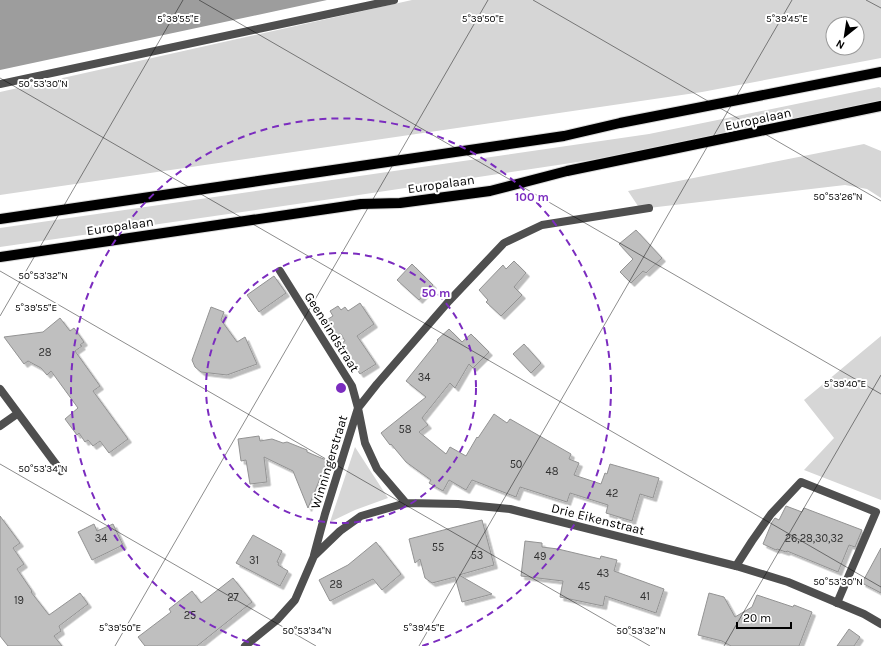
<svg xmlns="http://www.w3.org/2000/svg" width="881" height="646" viewBox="0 0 881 646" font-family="Karla,sans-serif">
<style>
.green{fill:#d6d6d6;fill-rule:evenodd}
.water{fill:#9d9d9d}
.building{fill:#bfbfbf;stroke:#939393;filter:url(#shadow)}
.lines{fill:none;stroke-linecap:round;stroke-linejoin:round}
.primary-casing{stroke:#dbdbdb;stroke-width:12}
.service{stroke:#4f4f4f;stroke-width:8}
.minor{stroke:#4f4f4f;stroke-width:8}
.primary{stroke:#000;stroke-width:10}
.ticks{fill:none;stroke:#000;stroke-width:1;stroke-opacity:0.45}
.ring{fill:none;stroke:#7b2cbf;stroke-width:2;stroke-dasharray:7 5}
.labels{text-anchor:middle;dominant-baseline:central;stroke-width:4;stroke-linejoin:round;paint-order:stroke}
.number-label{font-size:11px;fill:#303030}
.street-label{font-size:13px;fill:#000;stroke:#fff}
.ticks-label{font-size:10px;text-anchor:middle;fill:#000;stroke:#fff;stroke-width:4;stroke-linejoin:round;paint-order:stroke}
.centre{fill:#7b2cbf;stroke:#fff;stroke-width:2}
.ring-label{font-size:12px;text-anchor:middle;font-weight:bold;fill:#7b2cbf;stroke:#fff;stroke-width:4;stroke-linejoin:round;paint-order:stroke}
</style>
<defs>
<filter id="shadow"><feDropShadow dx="3.5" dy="3.5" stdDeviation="0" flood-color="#0004"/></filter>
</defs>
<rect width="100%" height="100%" fill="#fff"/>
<path class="green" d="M 412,0 L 881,0 L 881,58 L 702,92 L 0,195 L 0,92 ZM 833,24 L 857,24 L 857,48 L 833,48 Z
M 879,87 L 881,88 L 881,100 L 644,152 L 352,196 L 0,247 L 0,228 L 649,134 Z
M 864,144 L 881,151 L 881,198 L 867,189 L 845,185 L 640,209 L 628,191 Z
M 881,336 L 881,500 L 804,470 L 834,438 L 804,400 Z
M 355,447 L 388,498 L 355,510 L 330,522 Z"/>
<path class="water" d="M 0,0 L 327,0 L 0,70 Z"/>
<path class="building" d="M 636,230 L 662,258 L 646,273 L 643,271 L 631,283 L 620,272 L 633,259 L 619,244 Z
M 514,261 L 526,273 L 514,287 L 522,295 L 501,316 L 486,302 L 488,300 L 479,290 L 503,265 L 506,269 Z
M 412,264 L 433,285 L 419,300 L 397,280 Z
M 274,276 L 286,293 L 259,312 L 247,295 Z
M 360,303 L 374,324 L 357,336 L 376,364 L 360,374 L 340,344 L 345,341 L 341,334 L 336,336 L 325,321 L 333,316 L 330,311 L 338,306 L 341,310 L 345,307 L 348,311 Z
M 211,307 L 224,312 L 221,320 L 237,342 L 245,337 L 257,364 L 227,375 L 201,372 L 195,367 L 192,360 Z
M 60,318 L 70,331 L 74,328 L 84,342 L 80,345 L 82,346 L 75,351 L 100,386 L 93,391 L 128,439 L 109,453 L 100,441 L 93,446 L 88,440 L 85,442 L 79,433 L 77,435 L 65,419 L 78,408 L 51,371 L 47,375 L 41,368 L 28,361 L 24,364 L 4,337 L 43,332 Z
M 449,329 L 462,342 L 471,334 L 489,352 L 473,368 L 469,364 L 455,388 L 450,383 L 422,418 L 428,425 L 419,432 L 446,454 L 450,447 L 466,456 L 477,437 L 478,438 L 494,414 L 507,423 L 510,419 L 571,454 L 569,459 L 579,463 L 574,475 L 601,484 L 605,473 L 607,474 L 610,464 L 659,478 L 653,498 L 640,494 L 632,521 L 606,513 L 608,505 L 570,493 L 567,502 L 520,487 L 516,497 L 472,480 L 466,490 L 449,480 L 443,491 L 429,483 L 431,480 L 406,462 L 391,444 L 390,445 L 381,433 L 426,397 L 406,381 L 438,341 L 437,340 Z
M 524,344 L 541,363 L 531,373 L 513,354 Z
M 259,436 L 260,441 L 272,439 L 283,443 L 287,442 L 307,450 L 307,452 L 326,460 L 326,464 L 308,508 L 293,471 L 264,457 L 267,482 L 250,484 L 246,460 L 241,461 L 238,439 Z
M 786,506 L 802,512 L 804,508 L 862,530 L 855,547 L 849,545 L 838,572 L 787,551 L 786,552 L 777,549 L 776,550 L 763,544 L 772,522 L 775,518 L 779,520 Z
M 0,516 L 20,543 L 13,548 L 24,564 L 17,569 L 32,591 L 31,592 L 49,615 L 80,593 L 88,604 L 59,626 L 61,631 L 54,636 L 62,646 L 8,646 L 0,636 Z
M 482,520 L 494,565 L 459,575 L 492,594 L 462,602 L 455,577 L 432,583 L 425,578 L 420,559 L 415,563 L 409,539 Z
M 94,524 L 97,531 L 113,524 L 123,545 L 92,560 L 78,532 Z
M 253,535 L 282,551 L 277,562 L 279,563 L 278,565 L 288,571 L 280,586 L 236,563 Z
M 525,541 L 542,543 L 542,547 L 558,549 L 600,559 L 601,556 L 617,560 L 614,571 L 664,589 L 656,613 L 605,596 L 603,606 L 560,597 L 563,581 L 521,576 Z
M 376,542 L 401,574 L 382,590 L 373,579 L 330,601 L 319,580 L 348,565 Z
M 881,548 L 881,593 L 862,583 Z
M 233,578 L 252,602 L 197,646 L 145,646 L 138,637 L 171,612 L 169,609 L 192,591 L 201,603 Z
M 709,593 L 724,597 L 735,617 L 752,607 L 757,595 L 793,607 L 794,605 L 812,612 L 799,646 L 731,646 L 722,641 L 698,635 Z
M 849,629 L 860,637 L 854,646 L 837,646 Z"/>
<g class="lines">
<defs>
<path id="primary" d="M 0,219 L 564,136 L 620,123 L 881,72
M 0,257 L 361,204 L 400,203 L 490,191 L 567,171 L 881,106"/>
</defs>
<use href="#primary" class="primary-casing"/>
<path class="service" d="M 0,84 L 394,0
M 736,566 L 752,541 L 771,514 L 801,482 L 876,512 L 837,603"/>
<path class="minor" d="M 280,271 L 352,386 L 358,408 L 365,443 L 377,469 L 406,503
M 0,389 L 61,471
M 0,426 L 17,414
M 314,555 L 325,514 L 358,408 L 377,384 L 449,301 L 504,243 L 542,225 L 649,208
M 245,646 L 277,620 L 295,600 L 314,556 L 340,531 L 361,516 L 406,503 L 458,504 L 510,509 L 736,566 L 788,582 L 864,614 L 881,624"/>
<use href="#primary" class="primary"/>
</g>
<path class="ticks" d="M 199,0 L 881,394M 533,0 L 881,201M 866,0 L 881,8M 0,78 L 881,587M 0,271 L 650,646M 0,316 L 183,0M 0,464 L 316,646M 115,646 L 488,0M 419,646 L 792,0M 724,646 L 881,375"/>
<g class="ring">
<circle cx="341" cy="388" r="135"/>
<path d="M260 646A270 270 0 1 1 422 646"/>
</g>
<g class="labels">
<g class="number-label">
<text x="45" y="352">28</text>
<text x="424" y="377">34</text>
<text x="405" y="429">58</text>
<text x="516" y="464">50</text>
<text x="552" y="471">48</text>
<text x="612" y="493">42</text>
<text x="101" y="538">34</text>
<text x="814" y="538">26,28,30,32</text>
<text x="438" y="547">55</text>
<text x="477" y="555">53</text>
<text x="540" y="556">49</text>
<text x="254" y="560">31</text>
<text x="603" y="573">43</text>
<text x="336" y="584">28</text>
<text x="584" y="586">45</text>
<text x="645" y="596">41</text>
<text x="233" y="597">27</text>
<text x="19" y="600">19</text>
<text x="190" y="615">25</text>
</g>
<g class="street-label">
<text transform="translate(758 119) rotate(-12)">Europalaan</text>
<text transform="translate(441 184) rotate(-8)">Europalaan</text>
<text transform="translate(120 226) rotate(-8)">Europalaan</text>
<text transform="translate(332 332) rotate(58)">Geeneindstraat</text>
<text transform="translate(329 462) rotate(-73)">Winningerstraat</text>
<text transform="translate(598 519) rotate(14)">Drie Eikenstraat</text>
</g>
</g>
<g class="ticks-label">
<text x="483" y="22">5°39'50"E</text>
<text x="787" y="22">5°39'45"E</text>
<text x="178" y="22">5°39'55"E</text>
<text x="43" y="87">50°53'30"N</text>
<text x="838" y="200">50°53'26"N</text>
<text x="43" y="279">50°53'32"N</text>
<text x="36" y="311">5°39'55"E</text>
<text x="845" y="387">5°39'40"E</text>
<text x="43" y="472">50°53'34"N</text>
<text x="838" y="585">50°53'30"N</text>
<text x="120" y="631">5°39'50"E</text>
<text x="424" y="631">5°39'45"E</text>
<text x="307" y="634">50°53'34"N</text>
<text x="641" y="634">50°53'32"N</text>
</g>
<circle cx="341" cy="388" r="6" class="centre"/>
<g class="ring-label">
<text x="532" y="201">100 m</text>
<text x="436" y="297">50 m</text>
</g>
<g transform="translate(845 36) rotate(210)"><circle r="19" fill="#ffffff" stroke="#999999"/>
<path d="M0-3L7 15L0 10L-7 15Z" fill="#000000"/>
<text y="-6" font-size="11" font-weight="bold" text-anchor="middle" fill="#000000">N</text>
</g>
<path d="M737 622v6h54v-6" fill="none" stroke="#000000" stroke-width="2"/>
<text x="743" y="622" font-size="12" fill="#000000" stroke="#ffffff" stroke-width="3" paint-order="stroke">20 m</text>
</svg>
